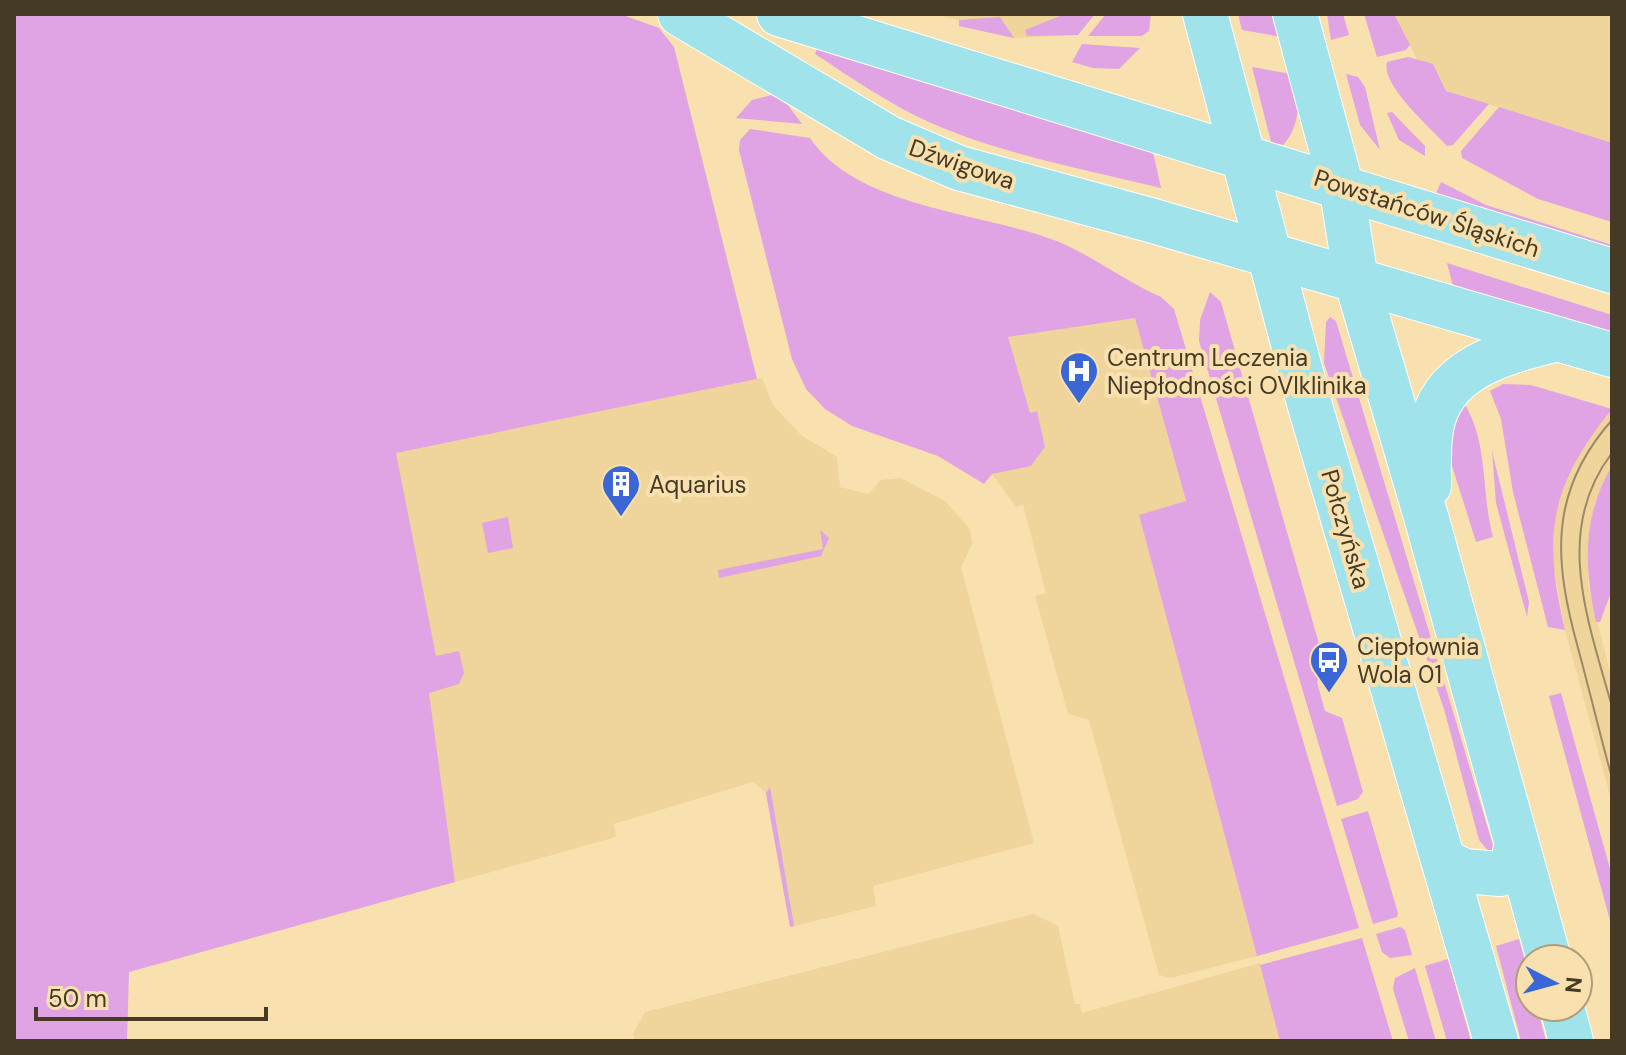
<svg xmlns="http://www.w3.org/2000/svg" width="1626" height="1055" viewBox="0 0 1626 1055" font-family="'DM Sans',sans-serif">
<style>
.built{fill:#efd49b}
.green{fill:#e0a3e3}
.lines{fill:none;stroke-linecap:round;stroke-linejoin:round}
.major-casing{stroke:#fff;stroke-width:46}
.major{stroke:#a0e3eb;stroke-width:44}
.tram{stroke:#9b8a68;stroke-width:2}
.labels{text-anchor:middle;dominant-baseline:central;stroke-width:8;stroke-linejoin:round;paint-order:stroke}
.street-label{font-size:24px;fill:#443a26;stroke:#f9e1af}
.poi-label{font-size:24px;fill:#443a26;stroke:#f9e1af;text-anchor:start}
</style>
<rect width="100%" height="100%" fill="#f9e1af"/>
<path class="built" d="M 931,14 L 1095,14 L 1078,35 L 1014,38 L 959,26 L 959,20 Z
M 1394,14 L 1612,14 L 1612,143 L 1446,91 L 1433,64 L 1418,61 Z
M 1135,317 L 1186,502 L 1139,515 L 1257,956 L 1171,978 L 1159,975 L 1089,720 L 1068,714 L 1035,596 L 1046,593 L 1023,505 L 1016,507 L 992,474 L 1008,337 Z
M 762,378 L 773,405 L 801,435 L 837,457 L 840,487 L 869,494 L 880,480 L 901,478 L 945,501 L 970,529 L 972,544 L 961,567 L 1034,843 L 873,886 L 876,906 L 790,927 L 766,793 L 753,782 L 614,824 L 616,837 L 455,882 L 396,453 Z
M 1612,409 L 1612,466 L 1594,504 L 1588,584 L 1612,680 L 1612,803 L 1565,630 L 1552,559 L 1555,518 L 1563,485 L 1581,448 Z
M 1033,914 L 1058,926 L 1075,1004 L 1080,1004 L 1082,1013 L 1260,963 L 1280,1041 L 635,1041 L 633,1034 L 645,1012 Z"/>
<path class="green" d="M 14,14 L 620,14 L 659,28 L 674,47 L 757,379 L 396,453 L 436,656 L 459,651 L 464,673 L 459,684 L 429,693 L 455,882 L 129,972 L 127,1041 L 14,1041 Z
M 1065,14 L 1095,14 L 1078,35 L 1027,36 L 1025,30 Z
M 1106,14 L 1151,14 L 1149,31 L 1142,36 L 1088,36 Z
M 1238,14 L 1280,14 L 1287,38 L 1242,30 Z
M 1327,14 L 1343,14 L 1349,35 L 1331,40 Z
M 1364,14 L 1394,14 L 1410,45 L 1406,50 L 1377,57 Z
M 1000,17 L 1014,38 L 959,26 L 959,20 Z
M 1082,44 L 1140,48 L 1119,69 L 1093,68 L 1072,62 Z
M 817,49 L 1153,152 L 1161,188 C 1084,169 1004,155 931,123 C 890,105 852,78 815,54 Z
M 1408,57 L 1433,64 L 1446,91 L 1489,104 L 1453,145 L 1447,146 C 1432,129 1380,85 1387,62 Z
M 1252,67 L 1297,75 C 1300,99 1300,127 1283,145 L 1271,142 Z
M 1346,74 L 1358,77 L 1365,87 L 1380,150 L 1360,125 Z
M 779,93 L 802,124 L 736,118 L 752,100 Z
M 1499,107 L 1612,143 L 1612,222 L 1538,199 L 1462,158 L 1461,151 Z
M 1392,112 L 1425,146 L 1425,156 L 1399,140 L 1387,113 Z
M 750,129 L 810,138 C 857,208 981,212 1054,240 C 1088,253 1125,281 1161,297 L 1174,309 L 1359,928 L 1257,956 L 1139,515 L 1186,501 L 1135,318 L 1008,337 L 1030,413 L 1037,411 L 1045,447 L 1031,466 L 992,474 L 984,484 L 938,456 L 852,426 L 825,409 L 806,389 L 792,359 L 739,150 L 740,140 Z
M 1441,182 L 1486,205 L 1612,245 L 1612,253 L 1434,198 Z
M 1447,263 L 1612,315 L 1612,339 L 1454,290 Z
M 1210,292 L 1221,302 L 1326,668 L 1317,682 L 1325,711 L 1342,718 L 1363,792 L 1358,799 L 1337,806 L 1199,341 L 1200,320 Z
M 1330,317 L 1336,321 L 1495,852 L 1490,853 L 1479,840 L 1444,709 L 1324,363 L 1326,322 Z
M 1503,384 L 1531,385 L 1612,409 C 1550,486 1542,534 1565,630 L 1548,627 L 1513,492 L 1501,419 L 1490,391 Z
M 1463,402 C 1489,440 1481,494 1493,537 L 1476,542 L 1448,453 L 1449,420 Z
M 1492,451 L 1529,602 L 1527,617 L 1496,503 Z
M 1612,466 L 1612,590 L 1600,622 L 1596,622 C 1584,565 1582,517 1612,466 Z
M 508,517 L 513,548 L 488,553 L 482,523 Z
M 820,530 L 829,538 L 821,556 L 719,578 L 718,570 L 823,549 Z
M 1561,693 L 1612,876 L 1612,928 L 1549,696 Z
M 770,787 L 794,926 L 790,927 L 766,793 Z
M 1368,811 L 1398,913 L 1397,917 L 1373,924 L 1341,819 Z
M 1400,927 L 1405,930 L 1412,955 L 1390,958 L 1382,952 L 1376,934 Z
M 1362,938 L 1393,1041 L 1280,1041 L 1260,965 Z
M 1519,939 L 1530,979 L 1530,1007 L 1537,1007 L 1546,1041 L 1521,1041 L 1496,946 Z
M 1448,959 L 1471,1041 L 1447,1041 L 1425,966 Z
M 1415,968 L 1436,1041 L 1409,1041 L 1393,989 L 1395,978 Z"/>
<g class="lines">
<defs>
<path id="major" d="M 680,14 L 889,138 L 959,168 L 1150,220 L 1612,355
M 779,14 L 1612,271
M 1205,14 L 1308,399 L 1496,1041
M 1295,14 L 1341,185 L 1356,279 L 1427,520 L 1549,959
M 1429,486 C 1429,468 1428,448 1431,430 C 1440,367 1506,352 1558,339
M 1444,861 L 1464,871 L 1500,874 L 1512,865 L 1517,844
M 1562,1007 L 1571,1041"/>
</defs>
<use href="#major" class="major-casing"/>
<use href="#major" class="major"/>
<path class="tram" d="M 1612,420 C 1548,492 1554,561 1578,648 C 1590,692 1600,735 1612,778
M 1612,453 C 1552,531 1589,623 1612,707"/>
</g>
<defs>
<symbol id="hospital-pin" viewBox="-11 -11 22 30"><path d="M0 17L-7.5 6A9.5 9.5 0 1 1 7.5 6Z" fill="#3a66d6" stroke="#f9e1af"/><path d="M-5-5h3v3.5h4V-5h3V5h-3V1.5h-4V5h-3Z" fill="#fff"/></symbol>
<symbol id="building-pin" viewBox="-11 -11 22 30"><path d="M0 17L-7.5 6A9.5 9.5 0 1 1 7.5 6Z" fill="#3a66d6" stroke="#f9e1af"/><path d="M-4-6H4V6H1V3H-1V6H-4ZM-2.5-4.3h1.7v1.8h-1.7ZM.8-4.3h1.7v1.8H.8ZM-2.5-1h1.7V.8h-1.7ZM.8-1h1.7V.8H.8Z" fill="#fff"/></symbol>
<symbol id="bus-pin" viewBox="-11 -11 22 30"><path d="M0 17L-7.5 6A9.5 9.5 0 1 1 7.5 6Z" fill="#3a66d6" stroke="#f9e1af"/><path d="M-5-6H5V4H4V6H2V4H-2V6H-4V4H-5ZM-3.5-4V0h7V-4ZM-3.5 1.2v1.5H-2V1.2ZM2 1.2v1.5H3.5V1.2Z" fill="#fff"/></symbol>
</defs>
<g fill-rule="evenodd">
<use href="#hospital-pin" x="1057" y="349" width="44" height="60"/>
<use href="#building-pin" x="599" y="462" width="44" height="60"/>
<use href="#bus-pin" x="1307" y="638" width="44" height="60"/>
</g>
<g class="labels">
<g class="street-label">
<text transform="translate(962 164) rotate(19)">Dźwigowa</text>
<text transform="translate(1427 213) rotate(18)">Powstańców Śląskich</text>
<text transform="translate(1346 529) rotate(74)">Połczyńska</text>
</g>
<g class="poi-label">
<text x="1107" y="357">Centrum Leczenia<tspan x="1107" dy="28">Niepłodności OVIklinika</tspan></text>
<text x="649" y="484">Aquarius</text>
<text x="1357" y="646">Ciepłownia<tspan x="1357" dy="28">Wola 01</tspan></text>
</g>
</g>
<rect width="1626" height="1055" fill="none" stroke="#443a26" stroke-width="32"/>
<g transform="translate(1554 983) rotate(96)"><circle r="38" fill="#f9e1af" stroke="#b19e78" stroke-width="2"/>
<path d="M0-6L14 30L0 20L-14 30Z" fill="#3a66d6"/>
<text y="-12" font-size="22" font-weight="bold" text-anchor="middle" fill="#443a26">N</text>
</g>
<path d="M36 1007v12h230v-12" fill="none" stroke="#443a26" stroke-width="4"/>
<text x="48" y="1007" font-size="24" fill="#443a26" stroke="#f9e1af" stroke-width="6" paint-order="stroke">50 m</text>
</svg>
